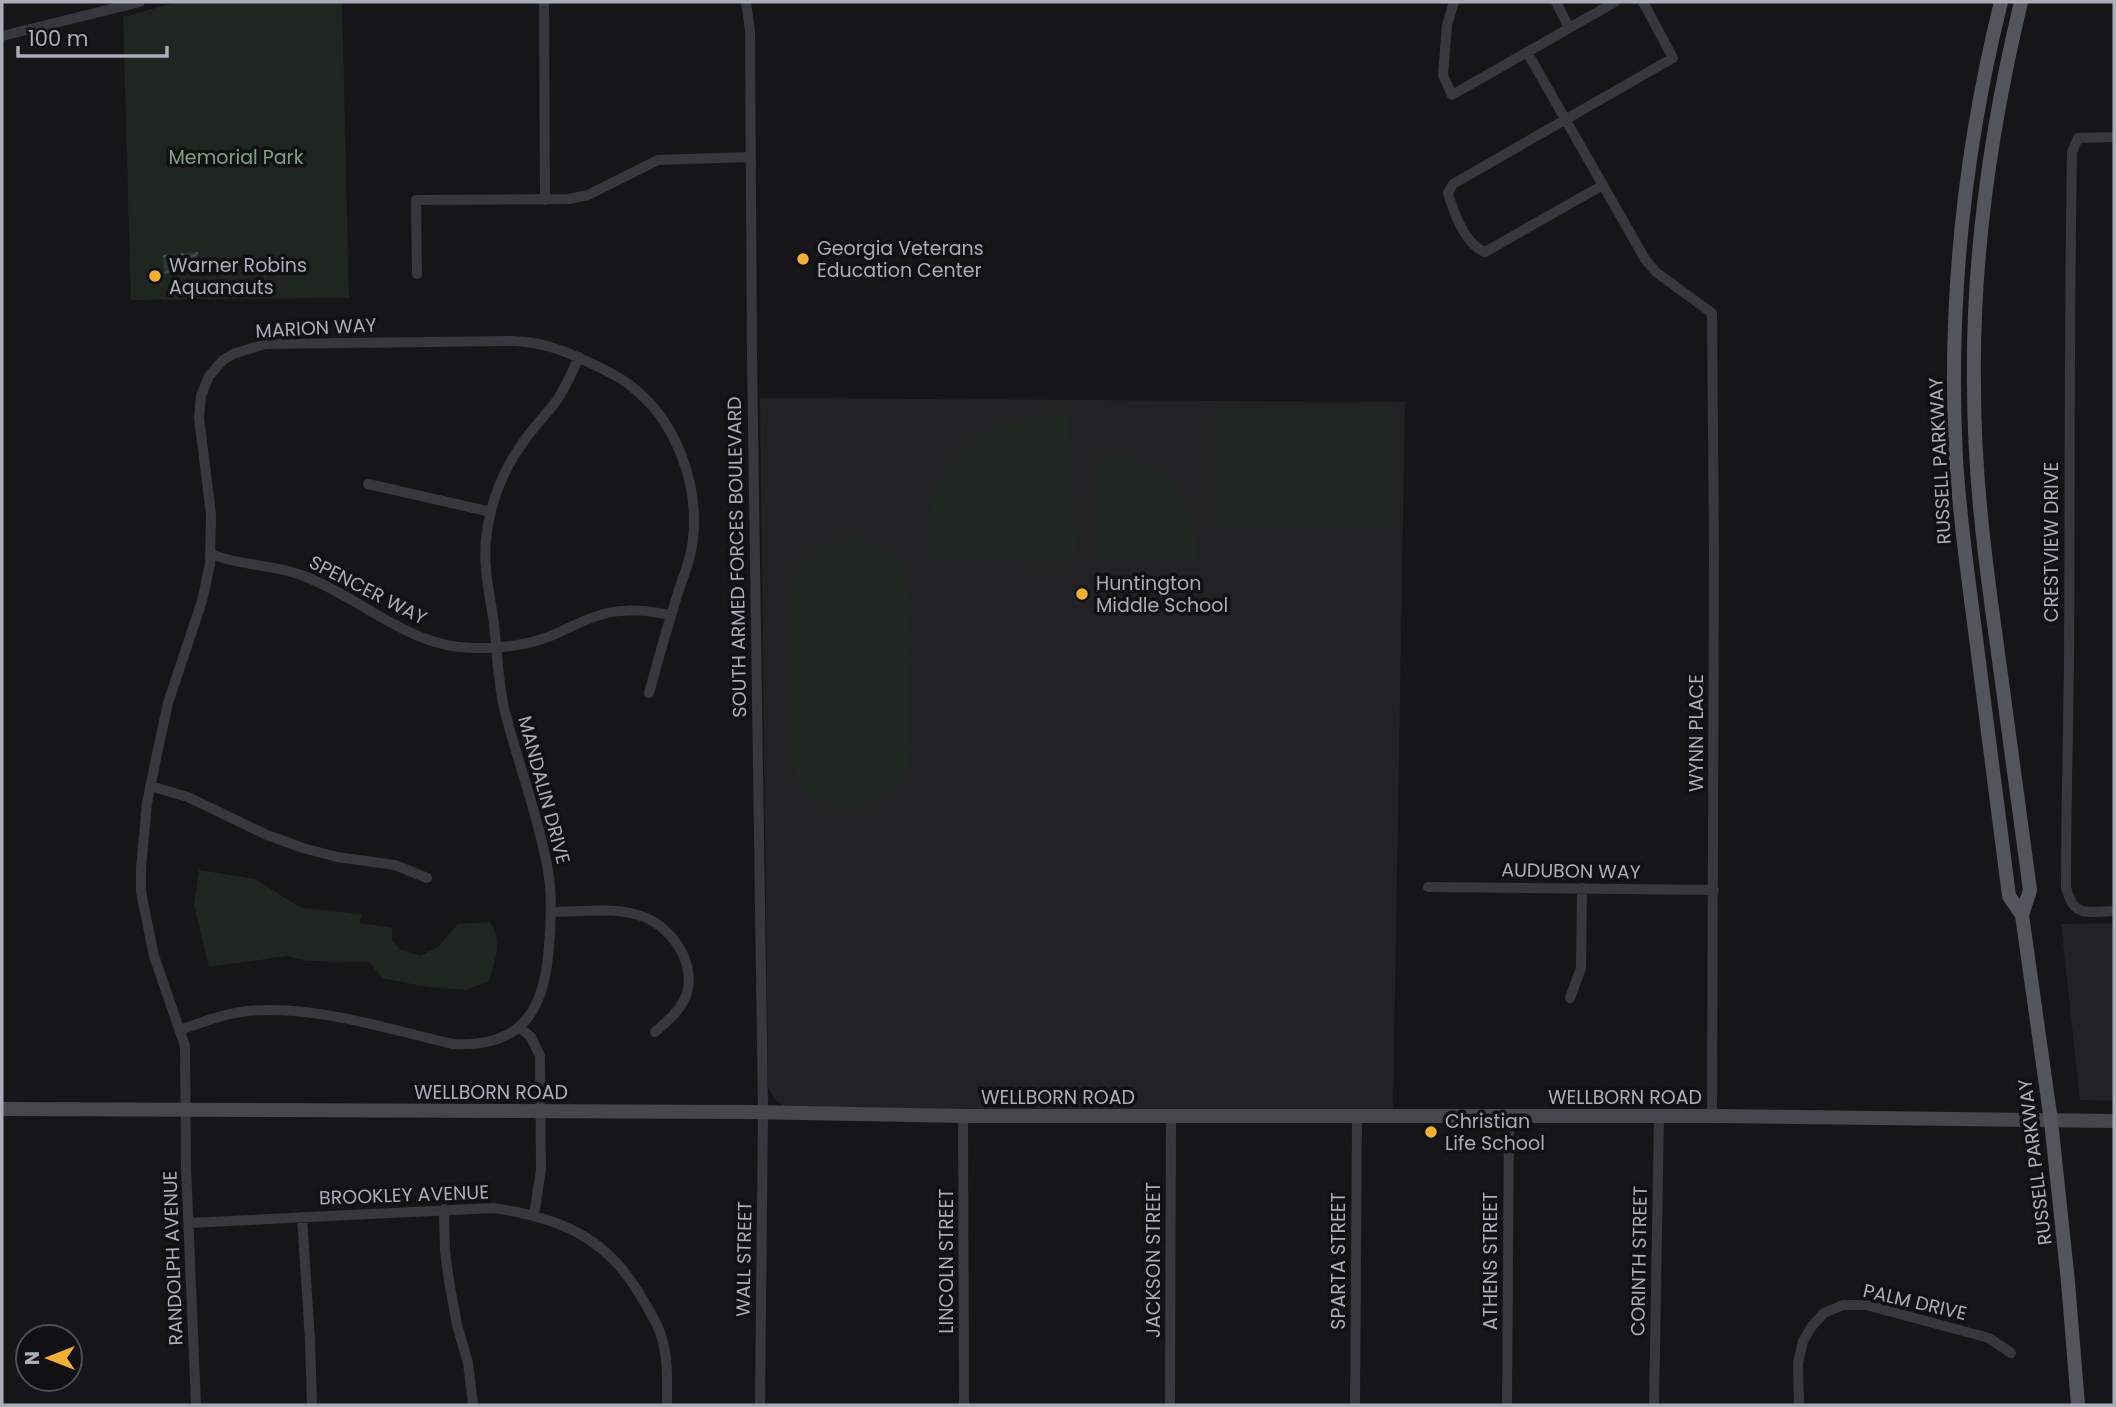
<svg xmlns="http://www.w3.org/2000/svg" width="2116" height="1407" viewBox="0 0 2116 1407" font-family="Poppins,sans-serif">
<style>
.built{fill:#222225}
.green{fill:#1e261f}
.water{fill:url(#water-waves)}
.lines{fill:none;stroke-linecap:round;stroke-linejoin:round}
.street{stroke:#37383d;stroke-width:10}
.secondary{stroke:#45474d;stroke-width:14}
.primary{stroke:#53555c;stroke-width:14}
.poi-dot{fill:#f2b134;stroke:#111113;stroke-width:2.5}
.labels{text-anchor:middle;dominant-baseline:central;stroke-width:7;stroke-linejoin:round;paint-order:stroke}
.park-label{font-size:19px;fill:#7fa381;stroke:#111113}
.poi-label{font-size:19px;fill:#a8adb8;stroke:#111113;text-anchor:start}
.street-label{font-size:19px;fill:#a8adb8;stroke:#111113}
</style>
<defs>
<pattern id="water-waves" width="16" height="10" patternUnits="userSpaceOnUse" patternTransform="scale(1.75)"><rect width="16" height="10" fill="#2c353c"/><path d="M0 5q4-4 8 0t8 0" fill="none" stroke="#485056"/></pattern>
</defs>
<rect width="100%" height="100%" fill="#161618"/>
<path class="built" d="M 760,398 L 1405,402 L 1393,1109 L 787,1109 L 777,1101 L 768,1088 Z
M 2114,923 L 2114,1101 L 2080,1100 L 2061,924 Z"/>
<path class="green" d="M 177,2 L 342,2 L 349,298 L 131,300 L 123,17 Z
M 1395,408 L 1394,528 L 1213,525 L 1214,410 Z
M 1046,414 L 1068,414 L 1077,553 L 1066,563 L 927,558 C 929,540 928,521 932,503 C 933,496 938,489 941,483 C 961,441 1002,419 1046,414 Z
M 1096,457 C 1110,458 1125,458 1139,463 C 1181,478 1198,519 1198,561 L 1095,560 Z
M 853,539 C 892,547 905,561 910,601 C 910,640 909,679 909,718 C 909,736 912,760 904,777 C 896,795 855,813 835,807 C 808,798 796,782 789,755 L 790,599 L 796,571 L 813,551 L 834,541 Z
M 199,870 L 255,879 L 301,908 L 362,914 L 360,923 L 392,928 L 392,940 L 400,949 L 420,956 L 439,946 L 458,924 L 490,922 C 503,943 495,960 489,981 L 466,990 L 427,987 L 382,978 L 369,962 L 307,961 L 287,956 L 209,967 L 194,905 Z"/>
<path class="water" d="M 198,252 L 199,271 L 164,274 L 163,255 Z"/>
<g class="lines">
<path class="street" d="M 544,2 L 545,200
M 746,2 L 750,30 L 752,356 L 763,1112 L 760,1405
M 1454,2 L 1447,25 L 1443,75 L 1452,95 L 1615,2
M 1556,2 L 1569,28
M 2,36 L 140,2
M 1527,52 L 1645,259 L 1656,272 L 1712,313 L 1714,551 L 1712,1116
M 2114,137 L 2078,138 L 2072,152 C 2069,323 2070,494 2069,665 C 2068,739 2066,813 2066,887 C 2073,918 2087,912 2114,911
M 1603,185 L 1485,252 C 1465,244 1454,214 1448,193 L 1453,184 L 1673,58 L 1643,2
M 417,274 L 416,200 L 569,199 L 588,195 L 658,160 L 750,157
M 368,484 L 491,512
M 211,554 C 239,566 274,564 304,576 C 364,599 412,651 480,648 C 503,648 526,645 548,637 C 568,629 586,618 607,613 C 629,608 650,611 671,615
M 150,786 L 188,797 L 267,835 L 303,848 L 337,857 L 395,865 L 427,878
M 1428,887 L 1714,890
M 551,912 C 579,912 611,907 638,915 C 670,923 701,966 684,1000 C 678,1013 666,1022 655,1032
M 1570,998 L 1581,968 L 1582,888
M 519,1027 L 531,1037 L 540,1056 L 541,1170 L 534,1215
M 180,1030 C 202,1022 224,1014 247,1011 C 317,1005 386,1029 453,1044 C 523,1048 545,1009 549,946 C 551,923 552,900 549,877 C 540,820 518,764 504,708 C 498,680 497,652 494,624 C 490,595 483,568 486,539 C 490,502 504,467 527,437 C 536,424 548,413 557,400 C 566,387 572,372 579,357
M 963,1116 L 964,1405
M 444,1209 L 445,1251 L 449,1281 L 457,1325 L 468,1363 L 473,1405
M 302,1217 L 310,1340 L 312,1405
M 190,1223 L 493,1208 C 557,1217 605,1236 639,1293 C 650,1312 662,1329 665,1352 C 668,1369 667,1387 667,1405
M 196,1405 L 186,1166 L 185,1046 L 154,956 L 141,892 L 141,868 L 147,803 L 157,754 L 168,703 L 202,601 L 210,564 L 211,514 L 199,418 L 201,396 L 209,376 L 223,360 L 233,354 L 265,344 L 513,341 C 540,342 560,349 584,360 C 601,368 617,375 631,386 C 676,420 699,484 693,539 C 691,562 680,583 674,606 C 665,635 657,664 649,693
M 1170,1405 L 1171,1116
M 1355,1405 L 1357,1116
M 1507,1405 L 1509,1116
M 1654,1405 L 1659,1117
M 1799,1405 L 1798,1363 L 1803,1341 L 1812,1326 L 1824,1313 L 1843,1305 L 1866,1305 L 1989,1338 L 2011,1353"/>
<path class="secondary" d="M 2,1109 L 749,1112 L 963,1116 L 1712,1116 L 2114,1121"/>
<path class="primary" d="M 2001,2 C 1964,151 1948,306 1956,459 C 1960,525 1970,589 1978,654 C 1989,735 1999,816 2009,896 L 2022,915
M 2021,2 C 1991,127 1972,255 1974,385 C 1974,470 1984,553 1996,638 C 2007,722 2018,806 2030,890 L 2022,915 L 2051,1121 L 2068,1282 L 2078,1405"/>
</g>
<g class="poi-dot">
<circle cx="803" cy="259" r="7"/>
<circle cx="155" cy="276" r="7"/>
<circle cx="1082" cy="594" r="7"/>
<circle cx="1431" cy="1132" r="7"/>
</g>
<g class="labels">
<g class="park-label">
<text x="236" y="157">Memorial Park</text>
</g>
<g class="poi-label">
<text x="817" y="248">Georgia Veterans<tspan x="817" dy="22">Education Center</tspan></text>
<text x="169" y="265">Warner Robins<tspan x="169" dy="22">Aquanauts</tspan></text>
<text x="1096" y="583">Huntington<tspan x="1096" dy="22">Middle School</tspan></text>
<text x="1445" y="1121">Christian<tspan x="1445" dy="22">Life School</tspan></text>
</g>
<g class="street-label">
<text transform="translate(316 328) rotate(-3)">MARION WAY</text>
<text transform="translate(1940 461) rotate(-93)">RUSSELL PARKWAY</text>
<text transform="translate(2051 542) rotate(-90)">CRESTVIEW DRIVE</text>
<text transform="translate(737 557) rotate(-91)">SOUTH ARMED FORCES BOULEVARD</text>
<text transform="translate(368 590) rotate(27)">SPENCER WAY</text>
<text transform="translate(1696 733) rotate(-90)">WYNN PLACE</text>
<text transform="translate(544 790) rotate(75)">MANDALIN DRIVE</text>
<text transform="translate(1571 871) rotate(1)">AUDUBON WAY</text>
<text x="491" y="1092">WELLBORN ROAD</text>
<text x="1058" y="1097">WELLBORN ROAD</text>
<text x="1625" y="1097">WELLBORN ROAD</text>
<text transform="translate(2035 1162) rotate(-97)">RUSSELL PARKWAY</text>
<text transform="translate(404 1195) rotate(-2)">BROOKLEY AVENUE</text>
<text transform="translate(173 1258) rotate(-92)">RANDOLPH AVENUE</text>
<text transform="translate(744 1259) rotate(-89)">WALL STREET</text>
<text transform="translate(1153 1260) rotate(-90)">JACKSON STREET</text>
<text transform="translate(946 1261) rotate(-90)">LINCOLN STREET</text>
<text transform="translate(1338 1261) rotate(-90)">SPARTA STREET</text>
<text transform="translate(1490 1261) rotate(-90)">ATHENS STREET</text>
<text transform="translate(1639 1261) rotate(-89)">CORINTH STREET</text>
<text transform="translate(1915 1302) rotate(13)">PALM DRIVE</text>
</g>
</g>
<rect width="2116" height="1407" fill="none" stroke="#a8adb8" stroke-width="7"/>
<g transform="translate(49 1358) rotate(270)"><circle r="33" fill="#111113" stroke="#4d4f55" stroke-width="2"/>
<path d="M0-5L12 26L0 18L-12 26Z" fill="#f2b134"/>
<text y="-10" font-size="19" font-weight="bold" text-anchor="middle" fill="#a8adb8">N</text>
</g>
<path d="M18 46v10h149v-10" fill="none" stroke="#a8adb8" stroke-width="3.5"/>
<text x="28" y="46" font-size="21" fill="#a8adb8" stroke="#111113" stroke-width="5" paint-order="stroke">100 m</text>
</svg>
